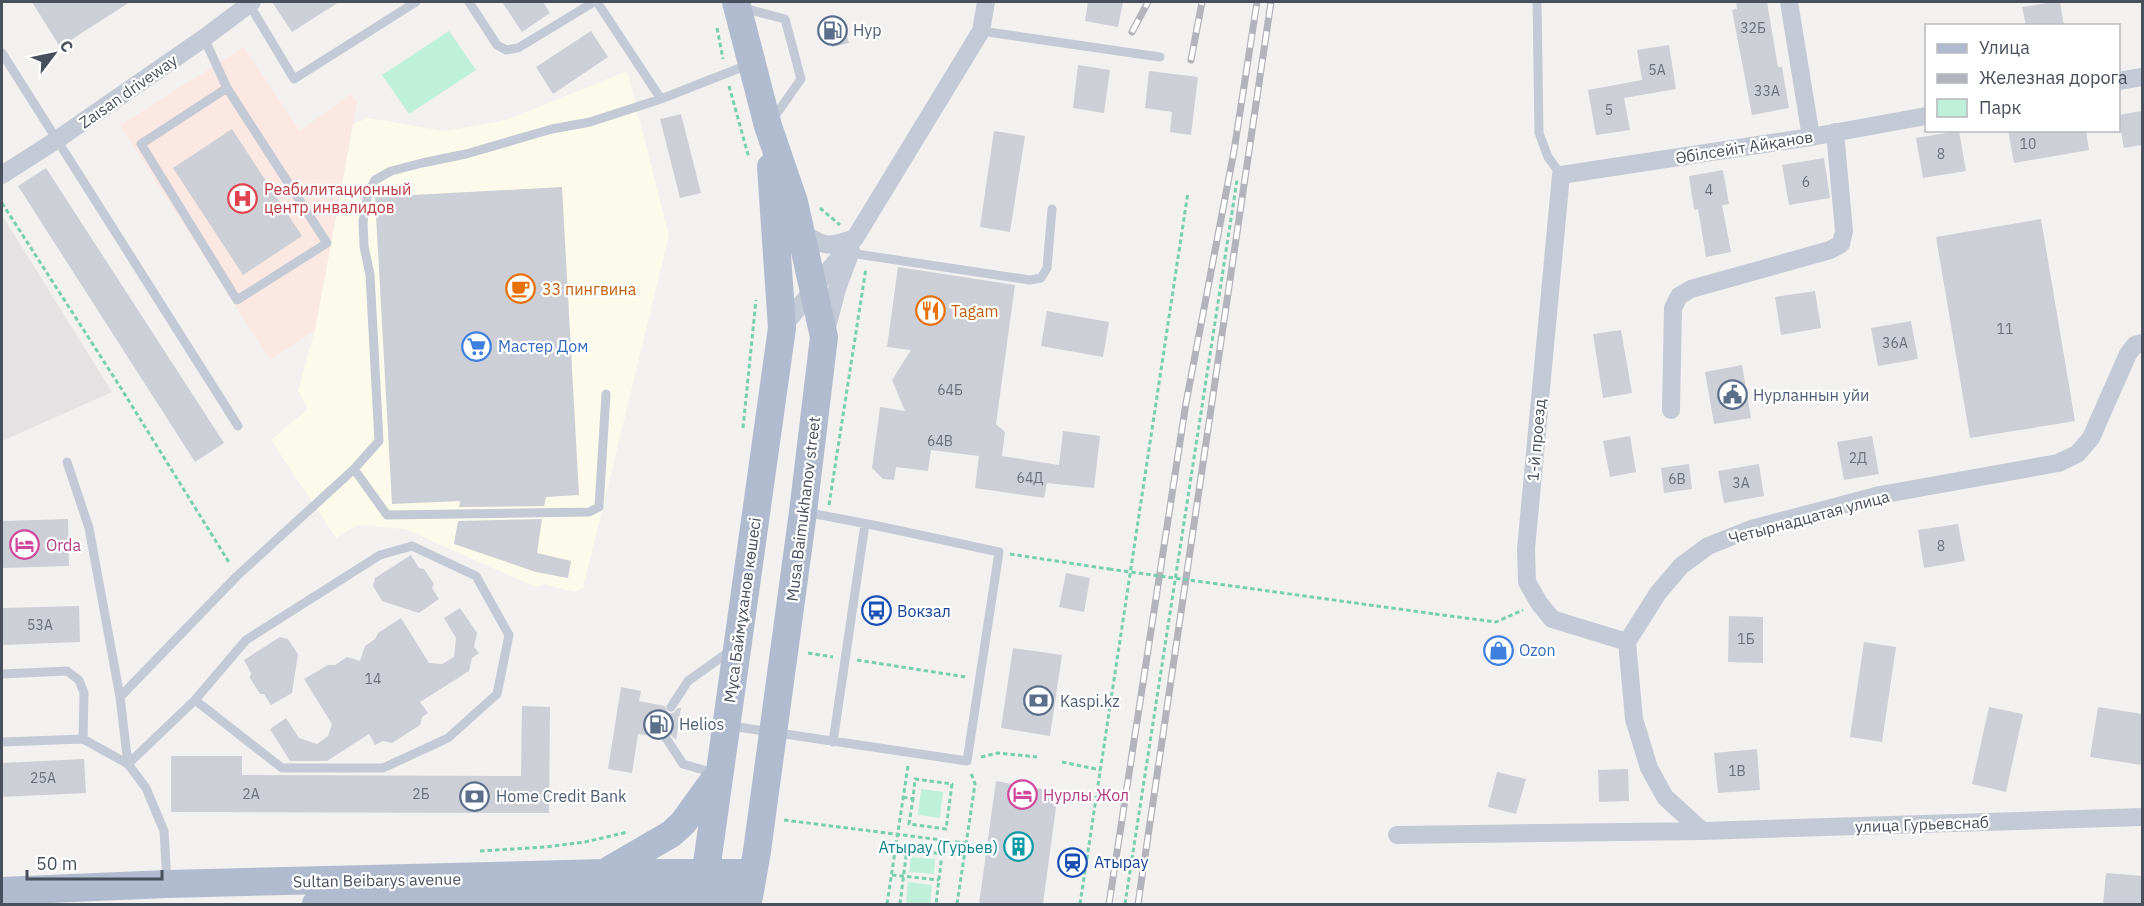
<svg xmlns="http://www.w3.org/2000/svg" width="2144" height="906" viewBox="0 0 2144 906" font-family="'IBM Plex Sans',sans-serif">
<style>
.commercial{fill:#fcfaeb}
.education{fill:#e4e2e2}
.medical{fill:#fbe8e2}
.green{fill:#bff0d9}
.building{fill:#cccfd6}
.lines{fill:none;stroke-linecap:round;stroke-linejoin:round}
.path{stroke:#77cfb0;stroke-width:3;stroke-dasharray:4.5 3;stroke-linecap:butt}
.service{stroke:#c4cad5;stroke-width:9}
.minor{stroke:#c4cad5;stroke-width:18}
.primary{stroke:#b0bbcf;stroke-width:28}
.rail-casing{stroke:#b3b4bb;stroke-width:7}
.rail{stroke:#fff;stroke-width:4.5;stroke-dasharray:14;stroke-linecap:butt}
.path-bridge{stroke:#77cfb0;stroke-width:3;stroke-dasharray:4.5 3;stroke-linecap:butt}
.labels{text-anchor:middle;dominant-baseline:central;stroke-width:4.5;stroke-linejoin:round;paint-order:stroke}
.number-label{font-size:14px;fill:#69707c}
.service-label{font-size:16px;fill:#4e5e75;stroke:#fff;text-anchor:start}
.street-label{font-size:16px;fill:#48505e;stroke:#fff}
.health-label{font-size:16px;fill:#be3a42;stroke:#fff;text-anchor:start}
.food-label{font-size:16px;fill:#c56008;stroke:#fff;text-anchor:start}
.shop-label{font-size:16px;fill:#366cbe;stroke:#fff;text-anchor:start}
.hotel-label{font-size:16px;fill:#b23c85;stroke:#fff;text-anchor:start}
.transit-label{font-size:16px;fill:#164399;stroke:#fff;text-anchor:start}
.culture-label{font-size:16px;fill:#0d838f;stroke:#fff;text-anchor:end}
</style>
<rect width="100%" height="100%" fill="#f3f1f0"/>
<path class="commercial" d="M 627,71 L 669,236 L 583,588 L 574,592 L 544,584 L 536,587 L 405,529 L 358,525 L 336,538 L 271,440 L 308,409 L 298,391 L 315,330 L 353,124 L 368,118 L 444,131 L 497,122 L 512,118 Z"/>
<path class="education" d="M 2,215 L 112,392 L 2,441 Z"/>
<path class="medical" d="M 244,47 L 300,131 L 350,94 L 357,101 L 315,330 L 270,360 L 120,125 Z"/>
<path class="green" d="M 449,31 L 476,70 L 409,114 L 382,75 Z
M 921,789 L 943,792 L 940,818 L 918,815 Z
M 911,857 L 935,859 L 934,874 L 909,872 Z
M 908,882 L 932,885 L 930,904 L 906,904 Z"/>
<path class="building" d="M 32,2 L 130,2 L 60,47 Z
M 272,2 L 339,2 L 292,32 Z
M 502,2 L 543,2 L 550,13 L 522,32 Z
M 1088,2 L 1123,2 L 1118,27 L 1085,21 Z
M 1736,2 L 1767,2 L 1778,67 L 1782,67 L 1789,108 L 1752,115 L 1732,10 L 1737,9 Z
M 2054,2 L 2060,2 L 2064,26 L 2026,26 L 2022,7 Z
M 843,20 L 849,43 L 832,47 L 826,25 Z
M 591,31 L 608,57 L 553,94 L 536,67 Z
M 1669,45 L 1676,89 L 1624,98 L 1630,130 L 1596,135 L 1588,90 L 1642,80 L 1637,50 Z
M 1078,65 L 1110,70 L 1104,113 L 1073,108 Z
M 1149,71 L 1198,77 L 1191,135 L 1170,132 L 1172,112 L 1145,108 Z
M 2142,111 L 2142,145 L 2124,148 L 2118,115 Z
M 681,114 L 701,193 L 680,198 L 660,119 Z
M 232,129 L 302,236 L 243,275 L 173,168 Z
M 2008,130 L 2086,130 L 2089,150 L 2014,163 Z
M 994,131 L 1025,136 L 1010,232 L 980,227 Z
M 1959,131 L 1966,171 L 1923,178 L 1916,138 Z
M 1824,158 L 1830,198 L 1789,205 L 1782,165 Z
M 46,168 L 224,443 L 195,462 L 18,186 Z
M 1723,170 L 1729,204 L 1722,205 L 1731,252 L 1706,257 L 1698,209 L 1694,210 L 1689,176 Z
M 562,187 L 579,495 L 546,497 L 544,506 L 459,507 L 460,501 L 392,504 L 375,197 Z
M 2041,219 L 2075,421 L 1970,438 L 1936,237 Z
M 898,267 L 1015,285 L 996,424 L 1005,432 L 1002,456 L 1059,465 L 1063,431 L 1100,436 L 1094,488 L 1047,483 L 1044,498 L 975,488 L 979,456 L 931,450 L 928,471 L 896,467 L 894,480 L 883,479 L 872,468 L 880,407 L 905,411 L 892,380 L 911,350 L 887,347 Z
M 1815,291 L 1821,328 L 1781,335 L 1775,297 Z
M 1047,311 L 1109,322 L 1103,357 L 1041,346 Z
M 1911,321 L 1918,359 L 1878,366 L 1871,328 Z
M 1621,330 L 1632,393 L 1603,398 L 1593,334 Z
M 1742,365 L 1751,418 L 1714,424 L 1705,372 Z
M 1630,436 L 1636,472 L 1610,477 L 1603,441 Z
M 1872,436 L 1879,474 L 1844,480 L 1837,442 Z
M 1689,464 L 1692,489 L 1664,493 L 1661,468 Z
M 1759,464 L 1764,496 L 1724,503 L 1718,471 Z
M 68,519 L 69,566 L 2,568 L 2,521 Z
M 542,519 L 537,553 L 571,561 L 568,578 L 536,572 L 454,544 L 458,521 Z
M 1958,524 L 1965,561 L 1924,568 L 1918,530 Z
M 411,555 L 419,568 L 424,569 L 434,584 L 432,588 L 439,599 L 419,613 L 382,601 L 373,586 L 375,578 Z
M 1066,573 L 1090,578 L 1084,612 L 1059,607 Z
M 79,606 L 80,642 L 2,645 L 2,608 Z
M 460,608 L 477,633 L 474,647 L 479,653 L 472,658 L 469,671 L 420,702 L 428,713 L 422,717 L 420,725 L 392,743 L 383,741 L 375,745 L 369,734 L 327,761 L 290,761 L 270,729 L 286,718 L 299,738 L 317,744 L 328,736 L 332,724 L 304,679 L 328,665 L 335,665 L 347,657 L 360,661 L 365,646 L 375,639 L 378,633 L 401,618 L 429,663 L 442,664 L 454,657 L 456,638 L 444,618 Z
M 1729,616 L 1763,617 L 1763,663 L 1728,662 Z
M 280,637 L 288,639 L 298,654 L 292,693 L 271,705 L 264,694 L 260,694 L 250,678 L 251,673 L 244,660 Z
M 1864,642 L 1896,647 L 1882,742 L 1850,737 Z
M 1013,648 L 1062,655 L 1050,736 L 1001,728 Z
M 621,687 L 641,691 L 639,701 L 665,706 L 668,713 L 673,713 L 678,708 L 681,708 L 676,740 L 666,731 L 662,733 L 659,737 L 638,734 L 632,773 L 608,769 Z
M 522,706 L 550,707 L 549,813 L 171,812 L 171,756 L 242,756 L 242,775 L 521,776 Z
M 1989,707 L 2023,714 L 2006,792 L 1972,784 Z
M 2098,707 L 2142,714 L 2142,765 L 2090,757 Z
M 1757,749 L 1760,790 L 1718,793 L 1714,753 Z
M 84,759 L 86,793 L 2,797 L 2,763 Z
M 1628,769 L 1629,801 L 1599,802 L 1598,770 Z
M 1497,772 L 1526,779 L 1516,814 L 1488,807 Z
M 996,781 L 1058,792 L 1043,904 L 979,904 Z
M 2106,873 L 2142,876 L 2142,904 L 2103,904 Z"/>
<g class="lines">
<path class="path" d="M 717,28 L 723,59
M 729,86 L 749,158
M 2,203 L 119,385 L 230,564
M 820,208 L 840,225
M 743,428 L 756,300
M 829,505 L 866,268
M 1010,554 L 1109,569
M 1435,614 L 1496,622 L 1523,610
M 808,653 L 833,657
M 857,660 L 966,677
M 981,757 L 998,753 L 1037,757
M 1062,762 L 1101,770
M 903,797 L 913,799 L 915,779 L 952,784 L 946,829 L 909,824 L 913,799
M 784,820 L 966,843
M 480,851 L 545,847 L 585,842 L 628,832
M 892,875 L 939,880
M 887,904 L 908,766
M 900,904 L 907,849 L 942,854 L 936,904
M 957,904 L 975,784 L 971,773
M 1080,904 L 1188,192
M 1125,904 L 1237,180"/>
<path class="service" d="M 469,2 L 497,45 L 506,50 L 518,48 L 594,2
M 597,2 L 661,99
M 1537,2 L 1539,133 L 1548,157 L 1561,175
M 249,4 L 294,79 L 416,2
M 743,8 L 785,19 L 801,79 L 773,119
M 981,31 L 1160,57
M 204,38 L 227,88 L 327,243 L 237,300 L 141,144 L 227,88
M 2,53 L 238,426
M 850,253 L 1030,280 L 1041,278 L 1047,268 L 1052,209
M 67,462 L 89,528 L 120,697 L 128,764
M 354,469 L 387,515 L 589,512 L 599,507 L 606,394
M 2,674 L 67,671 L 79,680 L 84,693 L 83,739
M 120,697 L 237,576 L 354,469 L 379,441 L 370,275 L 364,246 L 363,222 L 368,193 L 375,180 L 391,171 L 422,163 L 466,154 L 552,129 L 590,122 L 661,99 L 750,64
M 671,707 L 688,681 L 730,651
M 731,726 L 967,761 L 999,552 L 878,526 L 805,512
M 666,738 L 683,764 L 714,773
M 2,742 L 83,739 L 128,764 L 146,788 L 164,831 L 167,882
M 833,742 L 865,524
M 128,764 L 195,700 L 246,640 L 380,555 L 412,546 L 476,576 L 509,635 L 497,694 L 448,738 L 383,768 L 282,768 L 195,700"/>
<path class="minor" d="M 1789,2 L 1811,137
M 2118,81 L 2142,77
M 2,175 L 58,139 L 204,38 L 252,2
M 800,231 C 825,247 827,248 855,238
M 782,328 L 855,238 L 981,31 L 986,2
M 826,331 L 837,289 L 851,251
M 1671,410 L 1673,308 L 1679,296 L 1691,289 L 1830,250 L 1841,244 L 1844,231 L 1835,132
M 1627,642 L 1552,619 L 1539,603 L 1527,582 L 1526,549 L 1561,175 L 1811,137 L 1926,116
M 1702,831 L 1665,797 L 1649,768 L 1634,719 L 1627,642 L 1658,593 L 1681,566 L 1708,546 L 1751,529 L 1880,495 L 2058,463 L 2077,454 L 2091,438 L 2128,354 L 2135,345 L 2142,343
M 1397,835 L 1702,831 L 2142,817"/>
<path class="primary" d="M 609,870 L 671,834 L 683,823 L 717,776
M 2,891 L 167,884 L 605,873 L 753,873
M 703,892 L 782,328 L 771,167
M 316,904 L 685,891 L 749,897 L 757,851 L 803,512 L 824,337 L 794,202 L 768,126 L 736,2"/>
<defs>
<path id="rail" d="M 1132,32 L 1148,2
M 1191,60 L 1202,2
M 1109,904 L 1186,403 L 1234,151 L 1257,2
M 1138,904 L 1271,2"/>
</defs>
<use href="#rail" class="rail-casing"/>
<use href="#rail" class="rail"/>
<path class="path-bridge" d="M 1109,569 L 1435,614"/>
</g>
<defs>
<symbol id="fuel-ring" viewBox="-11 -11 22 22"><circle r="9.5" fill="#fff" stroke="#5c6f8a" stroke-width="1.5"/><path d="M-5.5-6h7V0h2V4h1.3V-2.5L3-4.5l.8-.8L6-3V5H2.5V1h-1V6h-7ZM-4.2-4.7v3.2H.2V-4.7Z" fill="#5c6f8a"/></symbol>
<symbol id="hospital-ring" viewBox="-11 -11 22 22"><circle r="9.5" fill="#fff" stroke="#e0444e" stroke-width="1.5"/><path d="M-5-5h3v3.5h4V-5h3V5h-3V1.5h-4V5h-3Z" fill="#e0444e"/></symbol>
<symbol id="cafe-ring" viewBox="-11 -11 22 22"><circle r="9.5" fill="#fff" stroke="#e8710a" stroke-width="1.5"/><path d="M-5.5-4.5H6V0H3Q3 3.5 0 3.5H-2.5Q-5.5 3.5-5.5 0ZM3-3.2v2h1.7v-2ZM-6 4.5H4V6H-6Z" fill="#e8710a"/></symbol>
<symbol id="restaurant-ring" viewBox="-11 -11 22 22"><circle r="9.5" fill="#fff" stroke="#e8710a" stroke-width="1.5"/><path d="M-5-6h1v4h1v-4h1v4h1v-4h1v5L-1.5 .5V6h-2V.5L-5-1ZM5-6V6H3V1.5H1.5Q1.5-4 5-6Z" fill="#e8710a"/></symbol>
<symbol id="supermarket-ring" viewBox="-11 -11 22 22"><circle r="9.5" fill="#fff" stroke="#3f7fe0" stroke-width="1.5"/><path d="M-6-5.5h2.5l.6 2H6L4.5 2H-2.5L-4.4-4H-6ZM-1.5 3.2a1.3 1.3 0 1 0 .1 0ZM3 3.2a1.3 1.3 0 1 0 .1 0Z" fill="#3f7fe0"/></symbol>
<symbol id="civic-ring" viewBox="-11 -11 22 22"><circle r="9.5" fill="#fff" stroke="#5c6f8a" stroke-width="1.5"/><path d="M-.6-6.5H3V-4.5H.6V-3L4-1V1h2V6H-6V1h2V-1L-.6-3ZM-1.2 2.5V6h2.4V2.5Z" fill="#5c6f8a"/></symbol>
<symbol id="hotel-ring" viewBox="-11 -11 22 22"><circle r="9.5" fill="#fff" stroke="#d1479c" stroke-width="1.5"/><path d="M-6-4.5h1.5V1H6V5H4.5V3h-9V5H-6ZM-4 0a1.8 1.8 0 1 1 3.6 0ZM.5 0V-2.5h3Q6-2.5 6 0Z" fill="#d1479c"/></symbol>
<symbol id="bus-ring" viewBox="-11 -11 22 22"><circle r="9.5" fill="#fff" stroke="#1a4fb4" stroke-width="1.5"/><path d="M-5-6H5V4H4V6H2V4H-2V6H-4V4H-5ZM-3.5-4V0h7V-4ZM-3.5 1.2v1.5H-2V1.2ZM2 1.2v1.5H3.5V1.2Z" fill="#1a4fb4"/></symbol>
<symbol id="shop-ring" viewBox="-11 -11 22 22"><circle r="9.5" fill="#fff" stroke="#3f7fe0" stroke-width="1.5"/><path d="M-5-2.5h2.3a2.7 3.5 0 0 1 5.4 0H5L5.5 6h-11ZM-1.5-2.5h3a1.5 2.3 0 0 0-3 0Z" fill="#3f7fe0"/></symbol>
<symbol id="bank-ring" viewBox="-11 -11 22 22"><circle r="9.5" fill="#fff" stroke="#5c6f8a" stroke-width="1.5"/><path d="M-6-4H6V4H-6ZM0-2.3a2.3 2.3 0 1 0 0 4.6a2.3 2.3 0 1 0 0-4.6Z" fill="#5c6f8a"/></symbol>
<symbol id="building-ring" viewBox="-11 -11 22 22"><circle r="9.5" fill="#fff" stroke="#0f9aa8" stroke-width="1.5"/><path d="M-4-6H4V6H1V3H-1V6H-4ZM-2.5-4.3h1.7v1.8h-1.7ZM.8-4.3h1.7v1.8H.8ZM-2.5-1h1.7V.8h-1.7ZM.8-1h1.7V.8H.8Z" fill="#0f9aa8"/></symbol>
<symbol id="station-ring" viewBox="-11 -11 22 22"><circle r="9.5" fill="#fff" stroke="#1a4fb4" stroke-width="1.5"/><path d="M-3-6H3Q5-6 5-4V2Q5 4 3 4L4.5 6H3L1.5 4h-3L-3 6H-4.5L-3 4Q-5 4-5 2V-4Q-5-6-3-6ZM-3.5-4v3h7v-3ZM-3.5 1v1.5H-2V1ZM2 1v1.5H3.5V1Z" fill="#1a4fb4"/></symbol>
</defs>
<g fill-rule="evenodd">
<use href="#fuel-ring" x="816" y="14" width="33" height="33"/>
<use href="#hospital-ring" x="226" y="182" width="33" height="33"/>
<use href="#cafe-ring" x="504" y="272" width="33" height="33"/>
<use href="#restaurant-ring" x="914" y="294" width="33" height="33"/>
<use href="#supermarket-ring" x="460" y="330" width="33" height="33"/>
<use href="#civic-ring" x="1716" y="378" width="33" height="33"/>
<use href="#hotel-ring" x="8" y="528" width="33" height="33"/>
<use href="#bus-ring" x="860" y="594" width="33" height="33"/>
<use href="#shop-ring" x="1482" y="634" width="33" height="33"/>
<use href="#bank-ring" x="1022" y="684" width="33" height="33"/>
<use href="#fuel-ring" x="642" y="708" width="33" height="33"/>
<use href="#hotel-ring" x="1006" y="778" width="33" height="33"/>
<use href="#bank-ring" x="458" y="780" width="33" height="33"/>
<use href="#building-ring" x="1002" y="830" width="33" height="33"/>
<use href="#station-ring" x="1056" y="846" width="33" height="33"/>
</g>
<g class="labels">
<g class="number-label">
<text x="1753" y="28">32Б</text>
<text x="1657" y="70">5А</text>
<text x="1767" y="91">33А</text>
<text x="1609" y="110">5</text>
<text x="2028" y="144">10</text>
<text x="1941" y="154">8</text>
<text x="1806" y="182">6</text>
<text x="1709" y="190">4</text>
<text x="2005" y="329">11</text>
<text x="1895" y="343">36А</text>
<text x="950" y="390">64Б</text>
<text x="940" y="441">64В</text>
<text x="1858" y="458">2Д</text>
<text x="1030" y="478">64Д</text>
<text x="1677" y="479">6В</text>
<text x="1741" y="483">3А</text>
<text x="1941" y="546">8</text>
<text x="40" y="625">53А</text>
<text x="1746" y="639">1Б</text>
<text x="373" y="679">14</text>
<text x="1737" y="771">1В</text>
<text x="43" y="778">25А</text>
<text x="251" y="794">2А</text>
<text x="421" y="794">2Б</text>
</g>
<g class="service-label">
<text x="853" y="30">Нур</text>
<text x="1753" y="395">Нурланнын уйи</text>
<text x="1060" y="701">Kaspi.kz</text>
<text x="679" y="724">Helios</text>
<text x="496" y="796">Home Credit Bank</text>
</g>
<g class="street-label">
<text transform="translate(128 91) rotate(-35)">Zaısan driveway</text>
<text transform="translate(1744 147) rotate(-9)">Әбілсейіт Айқанов</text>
<text transform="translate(1536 440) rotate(-85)">1-й проезд</text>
<text transform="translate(803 509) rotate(-83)">Musa Baimukhanov street</text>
<text transform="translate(1809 517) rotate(-15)">Четырнадцатая улица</text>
<text transform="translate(742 610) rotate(-82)">Мұса Баймұханов көшесі</text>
<text transform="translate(1922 824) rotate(-2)">улица Гурьевснаб</text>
<text transform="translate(377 880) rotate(-1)">Sultan Beibarys avenue</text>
</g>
<g class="health-label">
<text x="264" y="189">Реабилитационный<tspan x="264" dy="18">центр инвалидов</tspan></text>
</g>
<g class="food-label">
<text x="542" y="289">33 пингвина</text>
<text x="951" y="311">Tagam</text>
</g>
<g class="shop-label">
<text x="498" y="346">Мастер Дом</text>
<text x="1519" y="650">Ozon</text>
</g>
<g class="hotel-label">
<text x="46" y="545">Orda</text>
<text x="1043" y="795">Нурлы Жол</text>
</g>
<g class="transit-label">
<text x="897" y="611">Вокзал</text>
<text x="1094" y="862">Атырау</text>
</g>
<g class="culture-label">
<text x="998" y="847">Атырау (Гурьев)</text>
</g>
</g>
<rect width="2144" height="906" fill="none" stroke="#48505e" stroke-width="6"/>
<rect x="1925" y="24" width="195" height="108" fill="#ffffff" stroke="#b6b9bf" stroke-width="1.5"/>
<rect x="1937" y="44" width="30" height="9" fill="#b0bbcf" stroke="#b6b9bf" stroke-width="1.5"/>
<text x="1979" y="54" font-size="18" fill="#48505e">Улица</text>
<rect x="1937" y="74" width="30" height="9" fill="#b3b4bb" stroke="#b6b9bf" stroke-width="1.5"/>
<text x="1979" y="84" font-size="18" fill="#48505e">Железная дорога</text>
<rect x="1937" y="99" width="30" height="18" fill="#bff0d9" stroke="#b6b9bf" stroke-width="1.5"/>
<text x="1979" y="114" font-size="18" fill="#48505e">Парк</text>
<g transform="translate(54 54) rotate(58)" stroke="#ffffff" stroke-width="4.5" paint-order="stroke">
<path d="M0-4.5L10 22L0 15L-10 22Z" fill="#48505e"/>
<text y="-9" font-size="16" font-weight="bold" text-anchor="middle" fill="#48505e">С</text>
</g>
<path d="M27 870v9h135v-9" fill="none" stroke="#48505e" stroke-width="3"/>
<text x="36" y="870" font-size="18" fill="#48505e" stroke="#ffffff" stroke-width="4.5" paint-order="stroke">50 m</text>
</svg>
